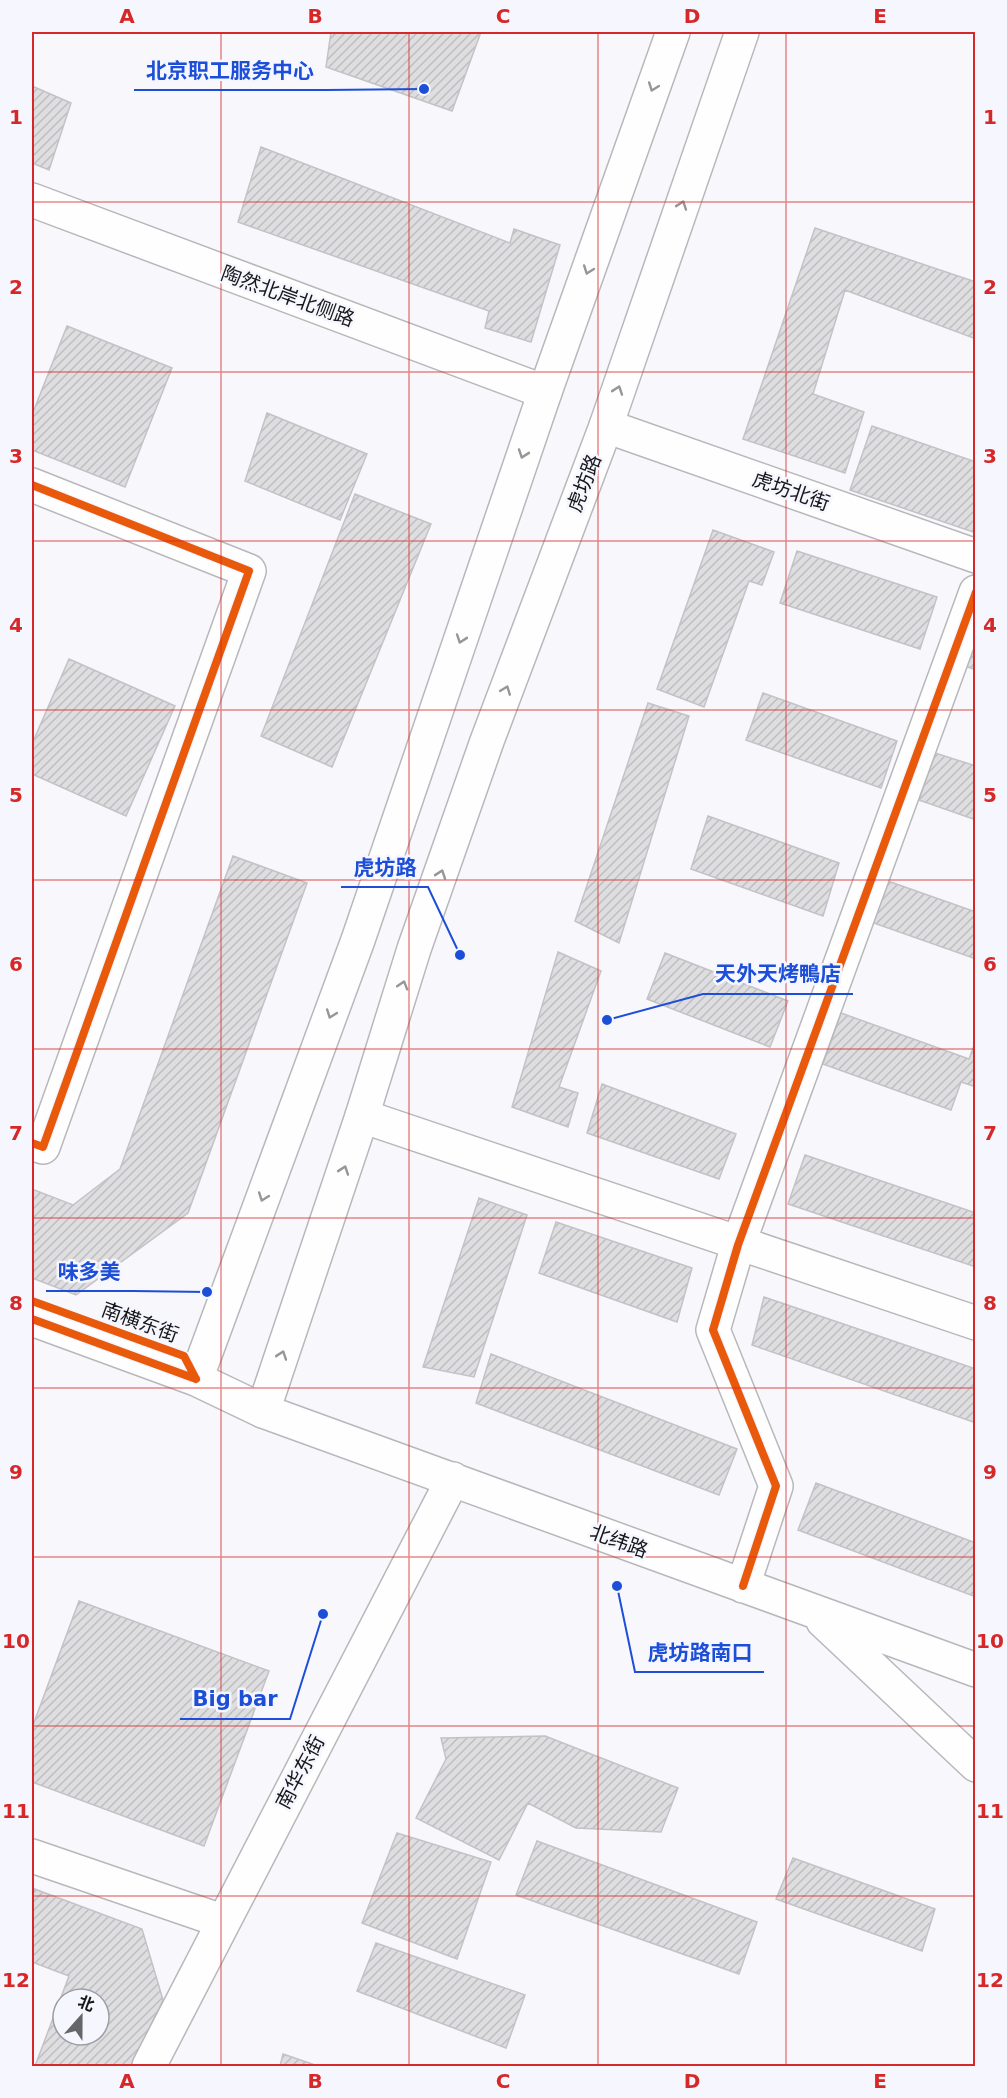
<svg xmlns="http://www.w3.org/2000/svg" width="1007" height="2098" viewBox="0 0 1007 2098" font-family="'DejaVu Sans','Noto Sans SC',sans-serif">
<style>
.building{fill:url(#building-hatch);stroke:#c3c3c7;stroke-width:1.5;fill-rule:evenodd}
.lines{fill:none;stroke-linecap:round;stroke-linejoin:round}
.minor-casing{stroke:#b8b8bc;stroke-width:36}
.major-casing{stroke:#b8b8bc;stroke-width:36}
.minor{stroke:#fefeff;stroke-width:33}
.major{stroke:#fefeff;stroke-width:33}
.cycleway-casing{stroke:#f5f6fe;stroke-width:11}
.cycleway{stroke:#e8590c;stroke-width:8}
.oneway{stroke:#969698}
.grid{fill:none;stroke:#d62828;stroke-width:1.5;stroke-opacity:0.55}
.labels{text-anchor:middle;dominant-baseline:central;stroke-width:5;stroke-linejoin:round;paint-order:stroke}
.street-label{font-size:20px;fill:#18181b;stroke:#f5f6fe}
.leader{fill:none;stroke:#1d4ed8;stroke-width:2}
.callout-dot{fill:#1d4ed8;stroke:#f5f6fe;stroke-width:2}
.callout-label{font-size:21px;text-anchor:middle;font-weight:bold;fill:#1d4ed8;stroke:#f5f6fe;stroke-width:5;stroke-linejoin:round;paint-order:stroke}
.neatline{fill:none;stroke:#d62828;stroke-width:2}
.grid-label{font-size:20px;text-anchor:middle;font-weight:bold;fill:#d62828}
</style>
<defs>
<pattern id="building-hatch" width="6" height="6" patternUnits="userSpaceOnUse" patternTransform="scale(1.5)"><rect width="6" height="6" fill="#dedee1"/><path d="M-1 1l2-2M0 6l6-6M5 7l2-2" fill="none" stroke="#bebec0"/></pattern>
</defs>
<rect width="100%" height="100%" fill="#f7f7fc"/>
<path class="building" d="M 331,32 L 481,32 L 452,111 L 326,67 Z
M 32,86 L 71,103 L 49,170 L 32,163 Z
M 261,147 L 510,243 L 514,229 L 560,245 L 531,342 L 485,328 L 489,311 L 238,222 Z
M 815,228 L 976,282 L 976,339 L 845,290 L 813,394 L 864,412 L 845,473 L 743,439 Z
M 67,326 L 172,368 L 125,487 L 32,450 L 32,415 Z
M 267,413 L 367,454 L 340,520 L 245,481 Z
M 872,426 L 976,462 L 976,533 L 850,490 Z
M 355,494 L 431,524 L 332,767 L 261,736 Z
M 713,530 L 774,552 L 762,585 L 749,581 L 704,707 L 657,689 Z
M 797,551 L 937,597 L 920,649 L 780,603 Z
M 976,631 L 976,670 L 965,666 Z
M 69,659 L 175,706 L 126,816 L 32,774 L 32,744 Z
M 763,693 L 897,741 L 881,788 L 746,740 Z
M 648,703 L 689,716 L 619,943 L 575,921 Z
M 935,753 L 976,766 L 976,820 L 919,800 Z
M 708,816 L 839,863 L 823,916 L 691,869 Z
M 233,856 L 307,883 L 188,1213 L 76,1295 L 32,1278 L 32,1189 L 73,1205 L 120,1169 Z
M 885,880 L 976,912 L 976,959 L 871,922 Z
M 558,952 L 601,971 L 559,1087 L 578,1093 L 568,1127 L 512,1107 Z
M 665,953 L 788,1001 L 770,1047 L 647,999 Z
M 841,1013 L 969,1059 L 976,1040 L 976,1087 L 961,1082 L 951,1110 L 823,1064 Z
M 602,1084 L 736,1134 L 719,1179 L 587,1133 Z
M 805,1155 L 976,1213 L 976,1267 L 788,1204 Z
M 479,1198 L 527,1215 L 474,1377 L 423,1367 Z
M 556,1222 L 692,1268 L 677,1322 L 539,1273 Z
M 764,1297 L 976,1369 L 976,1423 L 752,1345 Z
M 491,1354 L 737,1449 L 719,1495 L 476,1403 Z
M 816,1483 L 976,1543 L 976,1597 L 798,1530 Z
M 79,1601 L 269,1671 L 204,1846 L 32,1782 L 32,1728 Z
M 545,1736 L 678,1788 L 661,1832 L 576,1828 L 528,1803 L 499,1860 L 416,1818 L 446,1759 L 441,1738 Z
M 397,1833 L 491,1862 L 457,1959 L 362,1923 Z
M 537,1841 L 757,1922 L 739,1974 L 516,1895 Z
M 793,1858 L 935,1909 L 922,1951 L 776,1899 Z
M 32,1888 L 142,1929 L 163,2000 L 131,2066 L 35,2066 L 69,1976 L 32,1962 ZM 63,1999 L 99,1999 L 99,2035 L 63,2035 Z
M 376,1943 L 525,1995 L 506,2048 L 357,1991 Z
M 283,2054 L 318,2066 L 280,2066 Z"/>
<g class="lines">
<defs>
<path id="minor" d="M 32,200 L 545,392
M 606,426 L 976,556
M 32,485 L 249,571 L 43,1147 L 32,1143
M 362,1116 L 976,1323
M 263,1411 L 976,1670
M 743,1586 L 776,1486 L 713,1330 L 738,1245 L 976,592
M 823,1621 L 976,1765
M 32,1856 L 222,1921
M 149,2066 L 453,1479"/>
<path id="major" d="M 32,1319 L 196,1379 L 263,1411 L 362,1116 L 414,949 L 487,741 L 606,426 L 742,32
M 196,1379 L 358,940 L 545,392 L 673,32"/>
</defs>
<use href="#minor" class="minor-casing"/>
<use href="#major" class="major-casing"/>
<use href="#minor" class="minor"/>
<use href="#major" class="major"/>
<defs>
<path id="cycleway" d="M 32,485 L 249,571 L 43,1147 L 32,1143
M 32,1301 L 184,1356 L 196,1379
M 32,1319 L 196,1379
M 743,1586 L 776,1486 L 713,1330 L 738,1245 L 976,592"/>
</defs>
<use href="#cycleway" class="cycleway-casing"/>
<use href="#cycleway" class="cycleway"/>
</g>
<defs><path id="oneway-chevron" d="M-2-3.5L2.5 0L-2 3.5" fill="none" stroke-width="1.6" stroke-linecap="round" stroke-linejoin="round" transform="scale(1.5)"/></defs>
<g class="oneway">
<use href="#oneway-chevron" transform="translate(653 87) rotate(110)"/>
<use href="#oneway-chevron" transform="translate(682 205) rotate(-71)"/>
<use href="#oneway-chevron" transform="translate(588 270) rotate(110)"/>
<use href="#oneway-chevron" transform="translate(618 390) rotate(-71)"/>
<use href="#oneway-chevron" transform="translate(523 454) rotate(109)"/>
<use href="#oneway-chevron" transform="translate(461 639) rotate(109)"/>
<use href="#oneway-chevron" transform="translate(506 690) rotate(-69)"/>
<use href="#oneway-chevron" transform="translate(441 874) rotate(-71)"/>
<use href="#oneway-chevron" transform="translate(403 985) rotate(-73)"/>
<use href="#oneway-chevron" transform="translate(331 1014) rotate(110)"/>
<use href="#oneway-chevron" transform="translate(344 1170) rotate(-71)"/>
<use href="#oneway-chevron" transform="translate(263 1197) rotate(110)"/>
<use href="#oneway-chevron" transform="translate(282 1355) rotate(-71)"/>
</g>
<path class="grid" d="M 221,32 L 221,2066M 409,32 L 409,2066M 598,32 L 598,2066M 786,32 L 786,2066M 32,202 L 976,202M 32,372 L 976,372M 32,541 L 976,541M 32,710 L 976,710M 32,880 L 976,880M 32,1049 L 976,1049M 32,1218 L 976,1218M 32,1388 L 976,1388M 32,1557 L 976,1557M 32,1726 L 976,1726M 32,1896 L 976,1896"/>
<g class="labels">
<g class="street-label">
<text transform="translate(288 296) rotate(20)">陶然北岸北侧路</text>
<text transform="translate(584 483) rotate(-69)">虎坊路</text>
<text transform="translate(791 491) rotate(19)">虎坊北街</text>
<text transform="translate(140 1322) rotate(20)">南横东街</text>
<text transform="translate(619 1541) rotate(20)">北纬路</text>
<text transform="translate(300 1772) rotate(-62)">南华东街</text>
</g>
</g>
<path class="leader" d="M424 89L326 90H134M460 955L428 887H341M607 1020L703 994H853M207 1292L133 1291H46M617 1586L635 1672H764M323 1614L290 1719H180"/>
<g class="callout-dot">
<circle cx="424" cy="89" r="6"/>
<circle cx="460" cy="955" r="6"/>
<circle cx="607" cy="1020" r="6"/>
<circle cx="207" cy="1292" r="6"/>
<circle cx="617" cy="1586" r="6"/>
<circle cx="323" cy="1614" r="6"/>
</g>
<g class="callout-label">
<text x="230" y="78">北京职工服务中心</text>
<text x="385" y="875">虎坊路</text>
<text x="778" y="981">天外天烤鴨店</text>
<text x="89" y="1279">味多美</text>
<text x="700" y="1660">虎坊路南口</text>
<text x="235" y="1706">Big bar</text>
</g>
<rect width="1007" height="2098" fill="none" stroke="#f5f6fe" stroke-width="66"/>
<g transform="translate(81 2017) rotate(21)"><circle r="28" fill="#f5f6fe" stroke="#9d9da3" stroke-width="1.5"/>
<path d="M0-4.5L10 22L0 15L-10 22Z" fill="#66666a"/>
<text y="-9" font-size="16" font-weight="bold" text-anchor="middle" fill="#18181b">北</text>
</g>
<rect x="33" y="33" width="941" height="2032" class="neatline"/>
<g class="grid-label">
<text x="127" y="23">A</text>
<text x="315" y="23">B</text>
<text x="503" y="23">C</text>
<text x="692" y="23">D</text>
<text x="880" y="23">E</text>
<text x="16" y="124">1</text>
<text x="990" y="124">1</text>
<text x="16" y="294">2</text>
<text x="990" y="294">2</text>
<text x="16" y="463">3</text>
<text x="990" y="463">3</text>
<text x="16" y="632">4</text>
<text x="990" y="632">4</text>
<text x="16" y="802">5</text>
<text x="990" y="802">5</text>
<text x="16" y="971">6</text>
<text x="990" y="971">6</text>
<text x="16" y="1140">7</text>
<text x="990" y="1140">7</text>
<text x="16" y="1310">8</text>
<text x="990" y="1310">8</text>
<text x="16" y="1479">9</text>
<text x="990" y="1479">9</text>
<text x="16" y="1648">10</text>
<text x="990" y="1648">10</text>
<text x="16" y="1818">11</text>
<text x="990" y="1818">11</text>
<text x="16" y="1987">12</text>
<text x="990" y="1987">12</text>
<text x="127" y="2088">A</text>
<text x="315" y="2088">B</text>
<text x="503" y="2088">C</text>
<text x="692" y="2088">D</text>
<text x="880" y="2088">E</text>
</g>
</svg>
